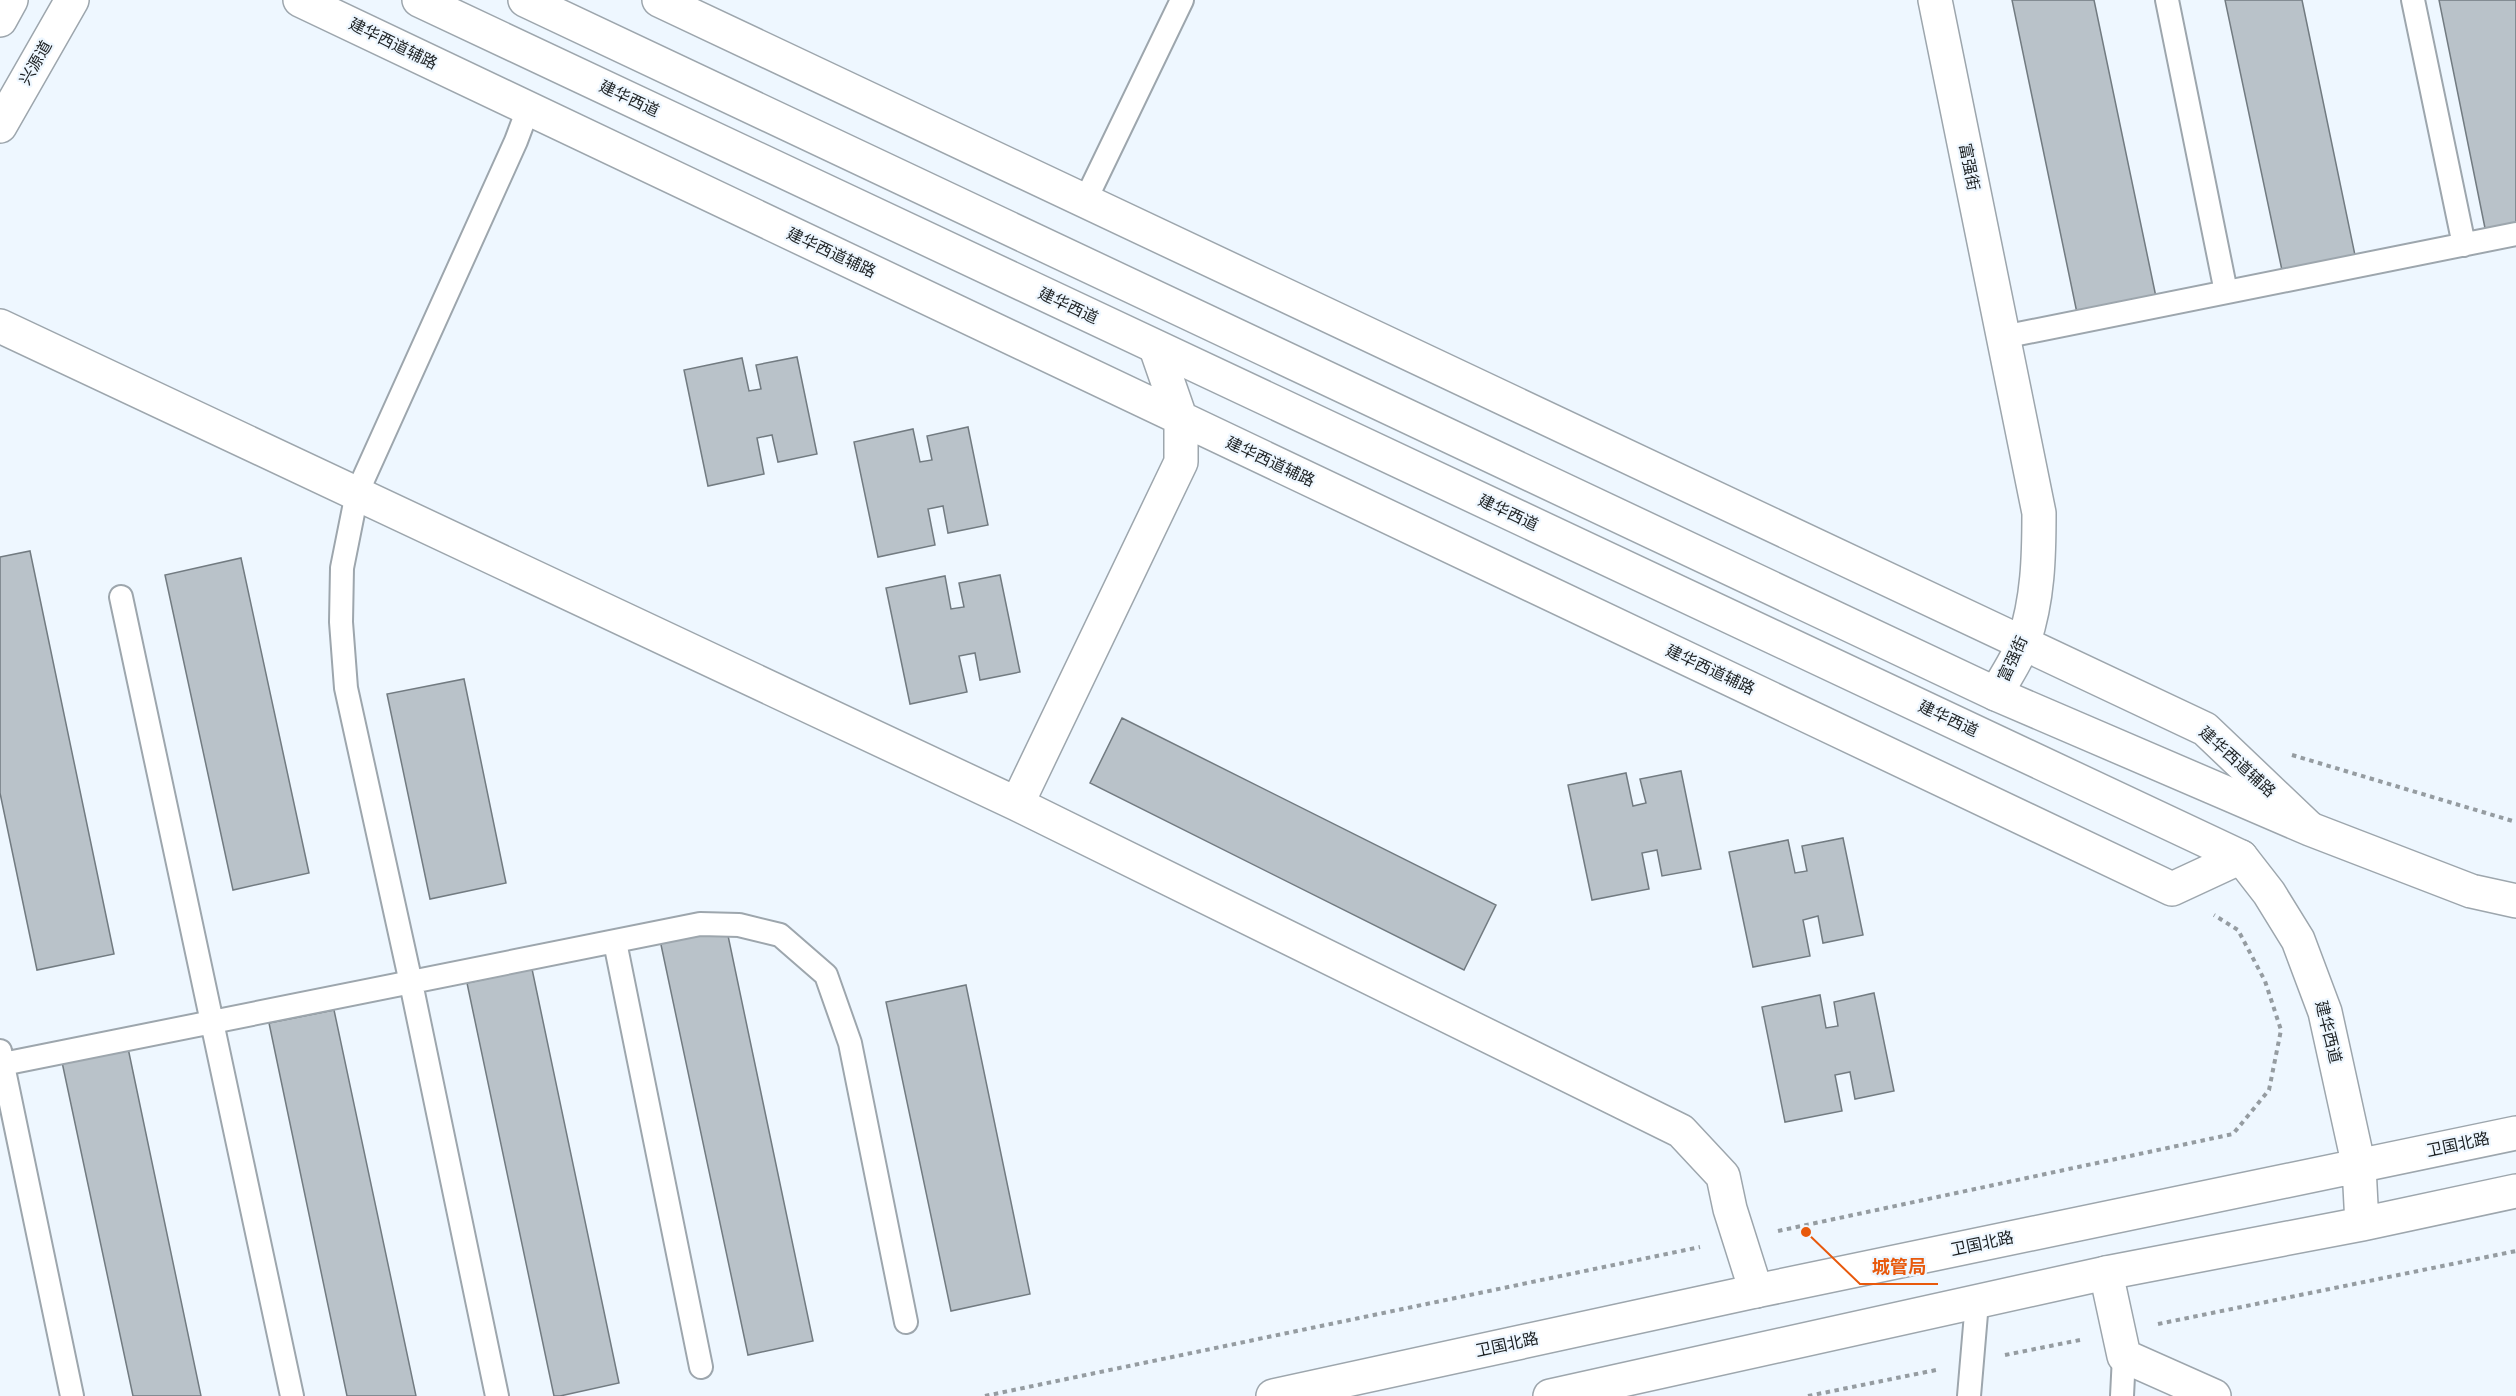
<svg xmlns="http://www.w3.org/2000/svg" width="2516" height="1396" viewBox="0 0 2516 1396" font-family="'Varela Round','Noto Sans SC',sans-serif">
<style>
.building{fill:#b9c2c9;stroke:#727b81;stroke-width:1.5}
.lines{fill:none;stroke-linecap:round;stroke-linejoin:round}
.lane-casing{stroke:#9da6ad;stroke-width:26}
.street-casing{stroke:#9da6ad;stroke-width:36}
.secondary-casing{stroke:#9da6ad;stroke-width:36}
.path{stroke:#959ca1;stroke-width:4;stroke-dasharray:4.5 4.5;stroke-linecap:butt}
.lane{stroke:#fff;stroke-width:22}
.street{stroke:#fff;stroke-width:33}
.secondary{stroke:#fff;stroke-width:33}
.labels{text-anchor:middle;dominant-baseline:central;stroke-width:4.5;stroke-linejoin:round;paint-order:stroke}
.street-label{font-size:16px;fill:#1d2123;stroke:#eef7ff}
.leader{fill:none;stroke:#e8590c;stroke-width:2}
.callout-dot{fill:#e8590c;stroke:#eef7ff;stroke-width:2}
.callout-label{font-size:18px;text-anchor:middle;font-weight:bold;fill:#e8590c;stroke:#eef7ff;stroke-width:4.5;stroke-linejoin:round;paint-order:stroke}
</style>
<rect width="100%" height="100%" fill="#eef7ff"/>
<path class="building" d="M 2012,0 L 2094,0 L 2156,297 L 2077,313 Z
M 2225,0 L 2302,0 L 2356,260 L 2283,275 Z
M 2439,0 L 2516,0 L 2516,232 L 2487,238 Z
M 797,357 L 817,454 L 778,462 L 772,435 L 757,438 L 764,474 L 708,486 L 684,370 L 742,358 L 749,391 L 761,389 L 756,365 Z
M 968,427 L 988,525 L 948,533 L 943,506 L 928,509 L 935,545 L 878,557 L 854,442 L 913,429 L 920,462 L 932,460 L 927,436 Z
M 30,551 L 114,954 L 37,970 L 0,793 L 0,557 Z
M 241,558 L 309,873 L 233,890 L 165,575 Z
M 1000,575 L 1020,672 L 980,680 L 975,653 L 959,656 L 967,692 L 910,704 L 886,588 L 945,576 L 951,609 L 964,607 L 959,583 Z
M 464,679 L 506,883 L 430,899 L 387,694 Z
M 1122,718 L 1496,905 L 1464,970 L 1090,783 Z
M 1681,771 L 1701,869 L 1662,876 L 1657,850 L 1642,853 L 1649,889 L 1592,900 L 1568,785 L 1626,773 L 1633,806 L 1646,803 L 1640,779 Z
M 1843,838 L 1863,935 L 1823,943 L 1818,916 L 1803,920 L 1810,956 L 1753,967 L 1729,852 L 1788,840 L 1795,873 L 1807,871 L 1802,846 Z
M 726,926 L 813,1341 L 748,1355 L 660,940 Z
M 532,969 L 619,1383 L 560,1396 L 554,1396 L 467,983 Z
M 966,985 L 1030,1294 L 951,1311 L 886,1002 Z
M 1874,993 L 1894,1091 L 1855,1099 L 1850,1072 L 1835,1075 L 1842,1111 L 1785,1122 L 1762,1007 L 1820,995 L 1826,1028 L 1838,1026 L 1834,1002 Z
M 334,1010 L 416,1396 L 347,1396 L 269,1023 Z
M 128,1048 L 201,1396 L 133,1396 L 62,1062 Z"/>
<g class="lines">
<defs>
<path id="lane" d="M 2167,0 L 2226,292
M 2413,0 L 2464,245
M 1085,201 L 1182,0
M 2003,337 L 2516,234
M 121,597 L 292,1396
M 615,942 L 701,1367
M 0,1051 L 72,1396
M 3,1064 L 700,924 L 739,925 L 780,935 L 826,975 L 850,1043 L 906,1322
M 497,1396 L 411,983 L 346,688 L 341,622 L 342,568 L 357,493 L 516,141 L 528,109
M 1969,1396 L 1977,1302
M 2122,1396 L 2124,1356"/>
<path id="street" d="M 300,0 L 2172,889 L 2241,857
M 659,0 L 2205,729 L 2308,827
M 1935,0 L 2039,513 C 2039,557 2038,599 2024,641 C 2018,659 2005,677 1996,694
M 0,326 L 1017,804 L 1681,1131 L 1723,1176 L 1730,1209 L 1756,1291
M 1017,804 L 1181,462 L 1181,420 L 1156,348
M 2106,1273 L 2124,1356 L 2214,1396"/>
<path id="secondary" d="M 419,0 L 2241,857 L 2269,893 L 2298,940 L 2325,1012 L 2359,1167 L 2362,1224
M 525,0 L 1996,694 L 2310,829 L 2471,891 L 2516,901
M 0,20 L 11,0
M 0,126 L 72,0
M 1273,1396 L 1756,1291 L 2516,1133
M 1550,1396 L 2106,1273 L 2362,1224 L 2516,1191"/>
</defs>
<use href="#lane" class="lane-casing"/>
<use href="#street" class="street-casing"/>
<use href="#secondary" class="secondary-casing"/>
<path class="path" d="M 2292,755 L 2516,822
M 1778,1231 L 2233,1134 L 2269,1090 L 2281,1030 L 2265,981 L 2238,930 L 2214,915
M 2158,1324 L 2516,1251
M 2005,1355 L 2080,1340
M 985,1396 L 1700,1247
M 1808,1396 L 1936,1370"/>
<use href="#lane" class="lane"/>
<use href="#street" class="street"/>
<use href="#secondary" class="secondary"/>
</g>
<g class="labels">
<g class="street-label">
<text transform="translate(393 44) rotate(26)">建华西道辅路</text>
<text transform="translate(36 63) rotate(-60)">兴源道</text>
<text transform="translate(629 99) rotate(25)">建华西道</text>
<text transform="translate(1969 167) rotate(79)">富强街</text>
<text transform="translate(831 253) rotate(25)">建华西道辅路</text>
<text transform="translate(1068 306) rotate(25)">建华西道</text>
<text transform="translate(1270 462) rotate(25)">建华西道辅路</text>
<text transform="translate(1508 513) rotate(25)">建华西道</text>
<text transform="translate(2013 659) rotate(-65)">富强街</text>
<text transform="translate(1710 670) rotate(25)">建华西道辅路</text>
<text transform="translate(1948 719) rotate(25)">建华西道</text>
<text transform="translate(2237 762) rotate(42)">建华西道辅路</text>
<text transform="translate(2328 1032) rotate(76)">建华西道</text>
<text transform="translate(2458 1145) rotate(-12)">卫国北路</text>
<text transform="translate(1982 1244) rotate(-12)">卫国北路</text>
<text transform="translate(1507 1345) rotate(-12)">卫国北路</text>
</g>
</g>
<path class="leader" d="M1806 1232L1860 1284H1938"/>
<circle class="callout-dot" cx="1806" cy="1232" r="6"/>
<g class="callout-label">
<text x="1899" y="1273">城管局</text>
</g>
</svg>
